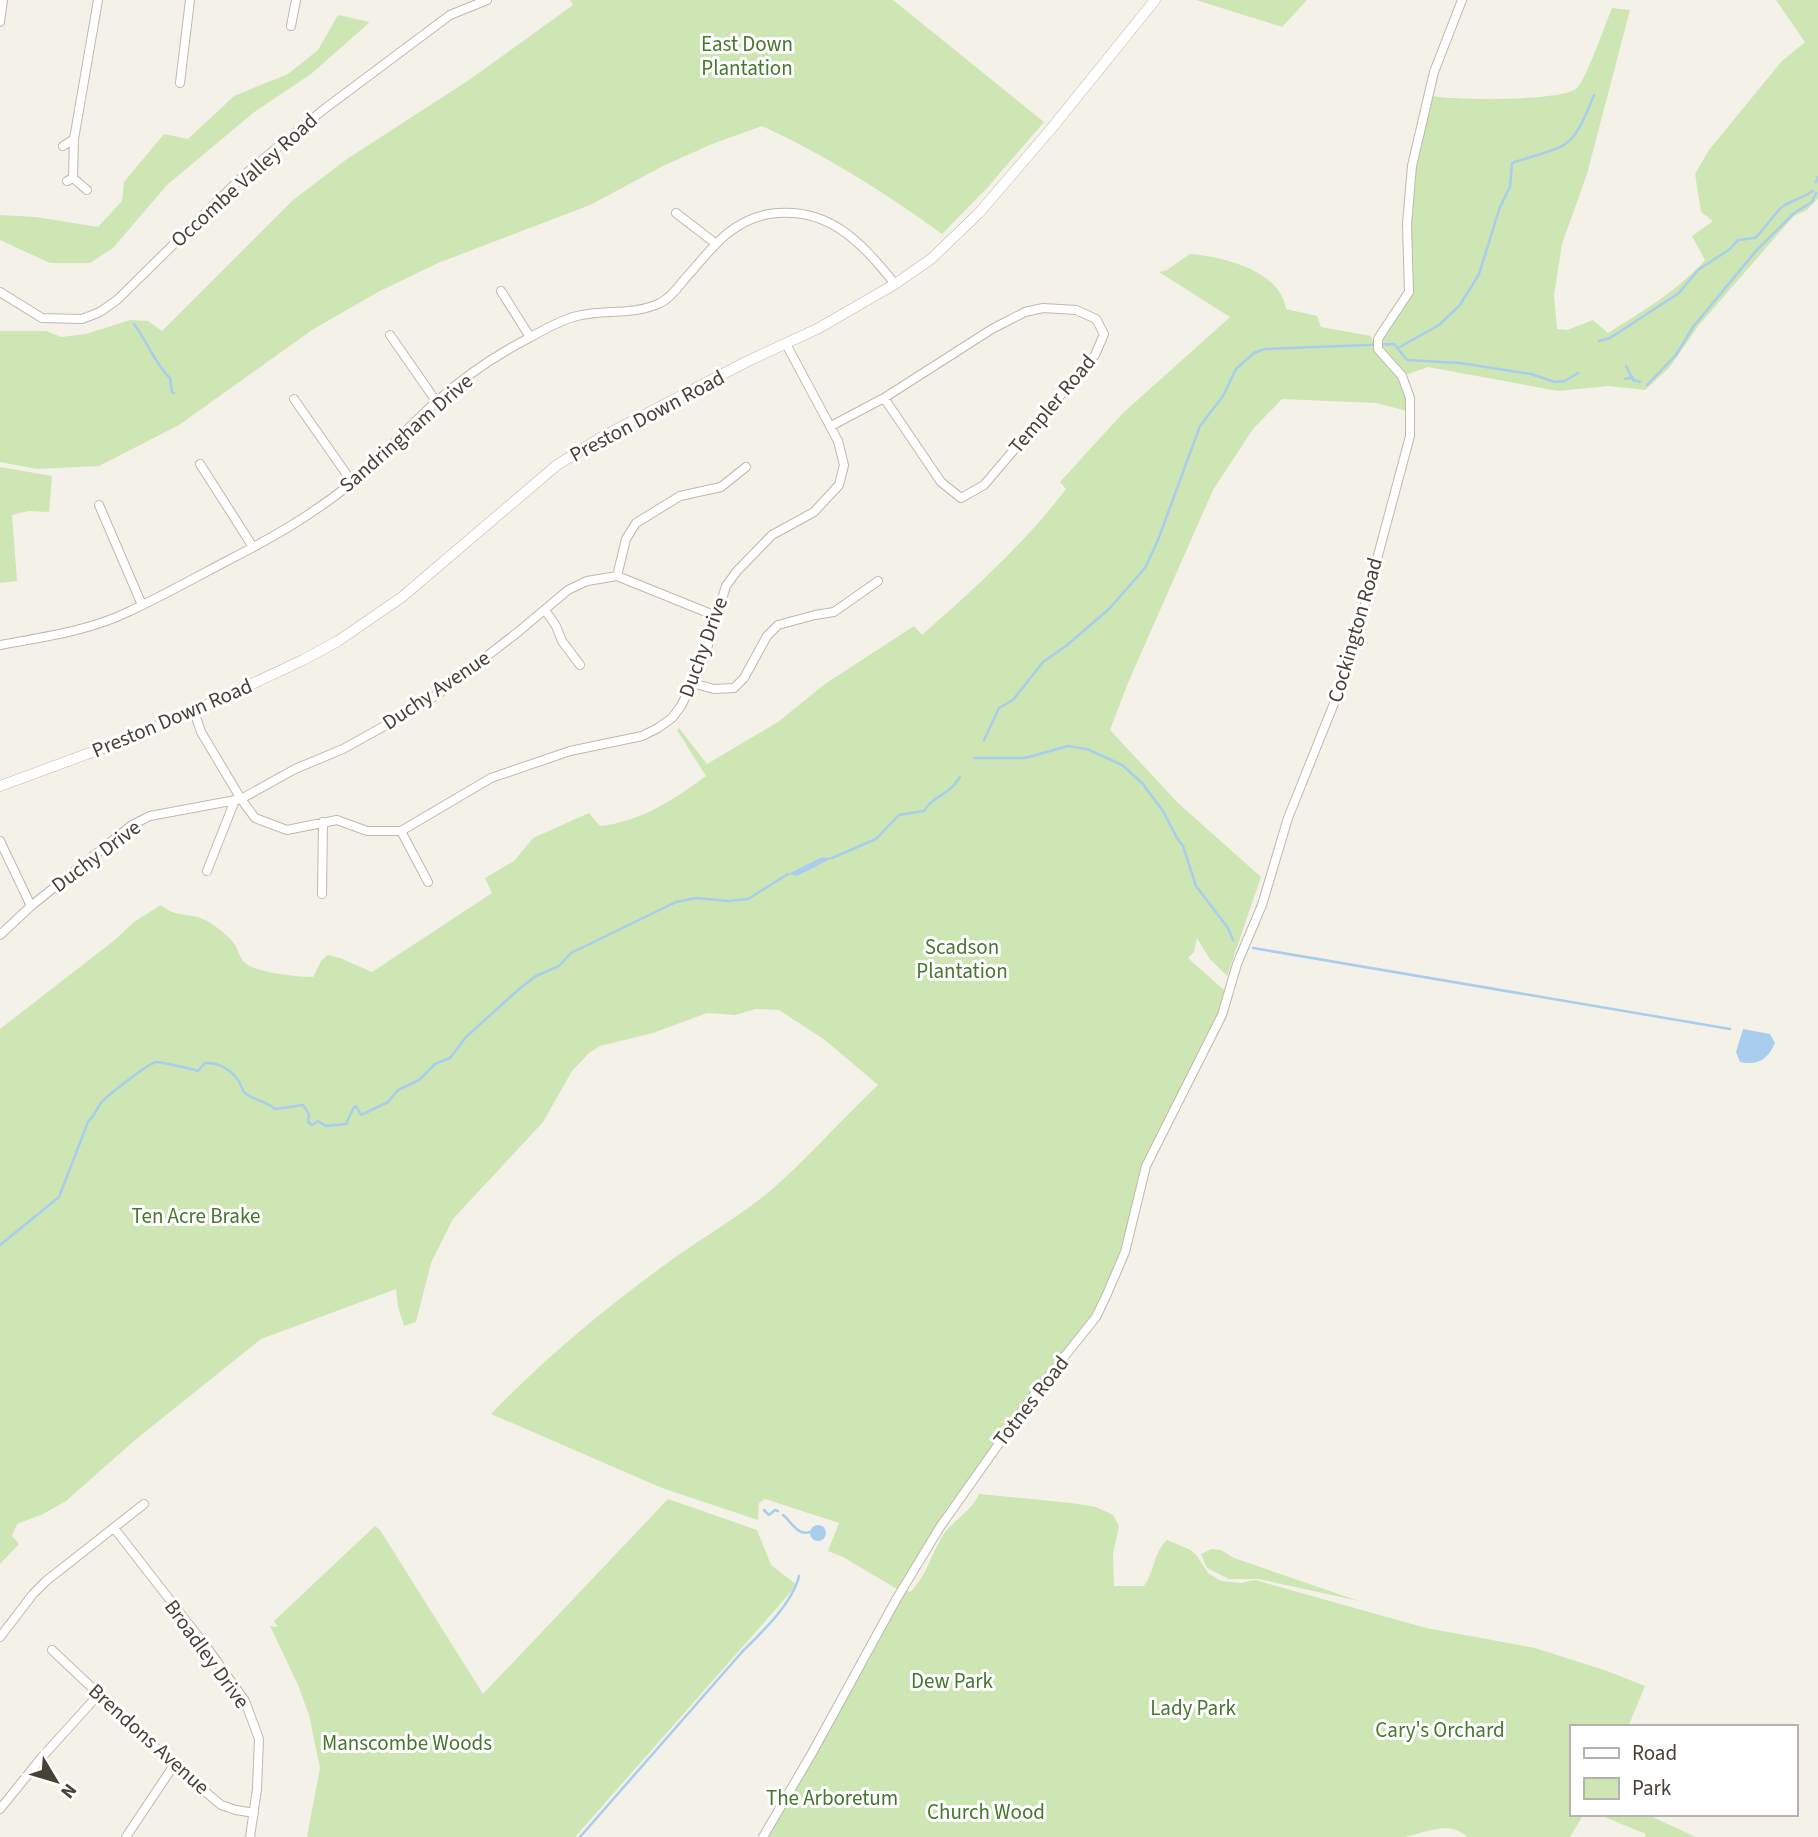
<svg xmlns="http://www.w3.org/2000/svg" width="1818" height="1837" viewBox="0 0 1818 1837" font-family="'Source Sans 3',sans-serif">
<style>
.green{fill:#cde6b4;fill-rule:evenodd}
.water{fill:#a9cded}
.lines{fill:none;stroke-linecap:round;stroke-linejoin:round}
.stream{stroke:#a9cded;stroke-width:2.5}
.minor-casing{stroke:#bfb9ac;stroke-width:10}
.tertiary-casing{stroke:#bfb9ac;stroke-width:11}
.minor{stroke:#fff;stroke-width:8}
.tertiary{stroke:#fff;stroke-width:10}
.labels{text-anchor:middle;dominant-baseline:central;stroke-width:6;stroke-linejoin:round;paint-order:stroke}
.park-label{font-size:21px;fill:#45772d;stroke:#fff}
.street-label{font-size:21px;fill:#474238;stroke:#fff}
</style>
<rect width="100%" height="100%" fill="#f4f1e9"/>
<path class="green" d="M 570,0 L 893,0 L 1044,122 L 987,188 L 942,234 C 886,193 825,155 762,126 L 712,144 L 663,166 L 590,205 L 438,263 L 378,292 L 312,330 L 179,425 L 99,466 L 37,469 L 0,462 L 0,331 L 46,331 L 61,337 L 86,334 L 130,320 L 148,321 L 162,331 L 293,200 L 347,159 L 469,80 L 573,5 Z
M 1196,0 L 1307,0 L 1282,27 Z
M 1776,0 L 1818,0 L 1818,198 L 1807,210 L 1794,216 L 1779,233 L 1699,325 L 1669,368 L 1645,390 L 1609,386 L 1558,391 L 1428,367 L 1405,375 L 1387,356 L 1382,348 L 1384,338 L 1413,294 L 1410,223 L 1412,183 L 1432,96 C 1456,100 1561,102 1577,88 C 1586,80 1606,22 1612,8 L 1630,10 L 1587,174 L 1562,244 L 1554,295 L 1557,329 L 1567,330 L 1593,320 L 1608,333 C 1643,311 1677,291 1705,260 L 1692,236 L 1713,221 L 1701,212 L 1695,174 L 1709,150 L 1781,62 L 1805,42 Z
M 338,15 L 370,22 L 311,74 L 253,113 L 167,185 L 113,248 L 90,263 L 50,263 L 0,240 L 0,215 L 36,217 L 98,227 L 122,201 L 124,182 L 164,134 L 188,139 L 234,96 L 288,74 L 318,50 Z
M 1190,254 C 1223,257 1280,270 1286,309 L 1317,316 L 1321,327 L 1371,336 C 1378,362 1388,360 1400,378 C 1406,388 1406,400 1407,411 L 1376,403 L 1282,399 L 1253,429 L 1213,490 L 1128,683 L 1110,730 L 1178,803 L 1261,877 L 1227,976 L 1209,958 L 1197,938 L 1194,952 L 1188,958 L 1225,991 L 1214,1023 L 1150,1148 L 1139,1177 L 1117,1265 L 1105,1291 L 1087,1323 L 1013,1417 L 944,1512 L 897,1589 L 843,1557 L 828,1551 L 839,1523 L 765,1499 L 759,1503 L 758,1520 L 662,1488 L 491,1414 C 547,1356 611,1303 677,1256 C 704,1237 733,1220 760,1199 C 803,1165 838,1122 878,1085 L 825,1040 L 779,1010 L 756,1009 L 735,1015 L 707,1013 L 653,1033 L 600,1046 L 589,1053 L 572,1071 L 543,1122 L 453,1219 L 431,1263 L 416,1322 L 404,1326 L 398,1307 L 396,1289 L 261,1339 L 135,1440 L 66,1501 L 43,1514 L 17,1524 L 12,1536 L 19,1544 L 0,1564 L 0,1029 L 116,939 L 134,922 L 161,905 C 174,918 192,912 207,921 C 216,926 230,937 236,946 C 238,951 240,957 243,961 C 253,973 297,977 313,977 L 321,961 L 328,955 L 340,958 L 372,972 L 492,893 L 485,878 L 514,861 L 533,838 L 589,813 L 600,826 C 640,822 675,799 706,776 L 677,730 L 679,728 L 707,764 L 778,722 L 825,684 L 914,626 L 922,635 C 972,591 1026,542 1066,489 L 1060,482 L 1123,413 L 1230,317 L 1159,272 L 1167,270 ZM 822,857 L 830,858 L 799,876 L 789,874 Z
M 0,467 L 52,476 L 49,512 L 29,511 L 12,515 L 17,581 L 0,583 Z
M 979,1494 L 1071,1503 L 1096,1507 L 1113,1515 L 1119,1526 L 1113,1554 L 1114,1586 L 1144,1586 C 1155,1571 1153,1553 1167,1540 L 1191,1550 L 1197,1556 L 1208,1573 L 1221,1581 L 1241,1583 L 1255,1580 L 1426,1628 L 1535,1648 L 1607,1671 L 1645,1686 L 1628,1727 L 1571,1727 L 1571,1814 L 1584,1814 L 1570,1837 L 1467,1837 C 1451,1820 1426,1832 1405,1837 L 763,1837 L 904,1588 L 910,1592 C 928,1576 932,1549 946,1531 C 957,1518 972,1510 979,1494 Z
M 668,1499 L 757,1530 L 771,1565 L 797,1585 L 575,1837 L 307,1837 L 320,1768 L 309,1715 L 298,1685 L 270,1626 L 278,1627 L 274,1621 L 375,1526 L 380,1530 L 483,1694 Z
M 1211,1549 L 1221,1550 L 1234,1558 L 1359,1601 L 1259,1579 L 1229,1579 L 1207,1568 L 1201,1554 Z
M 1597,1814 L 1646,1814 L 1696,1837 L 1645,1837 L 1646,1834 Z"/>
<path class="water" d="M 822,857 L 832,858 L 798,876 L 788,874 Z
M 1743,1029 L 1770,1034 L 1775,1043 C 1768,1059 1758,1066 1740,1062 L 1736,1052 Z
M810 1533a8 8 0 1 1 16 0a8 8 0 1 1-16 0Z"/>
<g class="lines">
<path class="stream" d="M 1816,182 L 1818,177
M 134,324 C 147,341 156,366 170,378 L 172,392 L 174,393
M 1599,341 L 1610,338 L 1679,293 L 1698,270 L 1730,249 L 1738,240 L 1755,238 C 1765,229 1772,216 1782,207 C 1792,200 1803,198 1813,191
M 1398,348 L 1439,325 L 1460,305 L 1479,274 L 1500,207 L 1510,187 L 1512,163 C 1569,144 1570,154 1594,95
M 1626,366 L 1633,380 L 1640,382
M 1625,379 L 1633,377
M 1647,385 L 1676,355 L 1693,327 L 1756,251 L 1794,213 L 1812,202 L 1816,193
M 984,740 L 999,708 L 1013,700 L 1043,662 L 1066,646 L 1109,609 L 1145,568 L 1158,540 L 1200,426 L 1223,396 L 1236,369 L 1254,353 L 1265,349 L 1394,344 L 1407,360 L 1460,363 L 1531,374 L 1555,382 L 1565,381 L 1578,373
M 974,758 L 1025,758 L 1068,746 L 1087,749 L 1122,765 L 1142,783 L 1163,811 L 1177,838 L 1183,846 L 1196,886 L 1228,928 L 1233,940
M 832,858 L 876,839 L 899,815 L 924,811 C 933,795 949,796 960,777
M 1253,948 L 1730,1029
M 354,1107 L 356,1106 L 361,1115 L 388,1102 L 398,1090 L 419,1080 L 435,1064 L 450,1058 L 466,1037 L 518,990 L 536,976 L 559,966 L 571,953 L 676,902 L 696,898 L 729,901 L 748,899 L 788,874
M 0,1245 L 59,1197 L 88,1122 C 95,1115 96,1111 100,1104 C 105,1097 149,1063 156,1062 C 161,1062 193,1069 198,1071 L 205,1063 C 218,1062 230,1069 238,1080 C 242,1085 240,1089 246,1094 C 256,1101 266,1101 275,1109 L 303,1105 L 309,1114 L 308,1122 L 312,1125 L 318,1121 L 326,1126 L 346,1124 L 354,1107
M 764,1510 L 769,1515 L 775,1510 L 778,1511
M 783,1515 C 792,1522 797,1536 810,1532
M 580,1837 L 742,1652 C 761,1633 793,1603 799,1576"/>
<defs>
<path id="minor" d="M 0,22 L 3,0
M 291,26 L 296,0
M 180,83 L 190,0
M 63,146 L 74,139
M 73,178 L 74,139 L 98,0
M 67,181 L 73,178 L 87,190
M 676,213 L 715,243
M 501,291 L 530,337
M 0,292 L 42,318 L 82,319 L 100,312 L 117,300 L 244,175 L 323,110 L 450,15 L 487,0
M 390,335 L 436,401
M 294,399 L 352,482
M 831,426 L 884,398 L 992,329 L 1025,312 L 1043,308 L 1076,310 L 1096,319 L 1104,334 L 1095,355 L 984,485 L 961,498 L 941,482 L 884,398
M 200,464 L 253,547
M 99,505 L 142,605
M 617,576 L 626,539 L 636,523 L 680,496 L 721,487 L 746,467
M 545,610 L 556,626 L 562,641 L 580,665
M 0,645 C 42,637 89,631 128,612 C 160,597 191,580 223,563 C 270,539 311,516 353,482 C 382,457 408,427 437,401 C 463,378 498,354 529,338 C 543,330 561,320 577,316 C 605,309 633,316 660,303 C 669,299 677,289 683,281 C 708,254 728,221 769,214 C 828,205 861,242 895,284
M 692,683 L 714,689 L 734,688 L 744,678 L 767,636 L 778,625 L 815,615 L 834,612 L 878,581
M 194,711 L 201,732 L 241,799 L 295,769 L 343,749 L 406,714 L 438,694 L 518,632 L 568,590 L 587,581 L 617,576 L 716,616
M 401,831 L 428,882
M 0,841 L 31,906
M 207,871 L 235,800
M 322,894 L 323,822
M 0,935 L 31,906 L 132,825 L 150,816 L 241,799 L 255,818 L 287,830 L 337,820 L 367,831 L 401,831 L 491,778 L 570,751 L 642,736 L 658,728 L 672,718 L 681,706 L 703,661 L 726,586 L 737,571 L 772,535 L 814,512 L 839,485 L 844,465 L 838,441 L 786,344
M 114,1528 L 208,1649 L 245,1701 L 259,1739 L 257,1789 L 250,1837
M 0,1637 L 33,1594 L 46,1581 L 144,1504
M 52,1650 L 174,1765 L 221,1805 L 236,1810 L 254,1813
M 0,1809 L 42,1757 L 99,1694
M 126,1837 L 174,1765
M 763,1837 L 812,1753 L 897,1598 L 940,1527 L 1029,1401 L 1096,1317 L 1107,1294 L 1125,1252 L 1146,1166 L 1222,1015 L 1237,964 L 1262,905 L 1288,818 L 1347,671 L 1410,436 L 1410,398 L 1402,376 L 1378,349 L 1378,339 L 1381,334 L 1409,292 L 1407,224 L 1412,166 L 1434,72 L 1462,0"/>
<path id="tertiary" d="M 0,786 L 125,740 L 194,711 L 303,660 L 338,641 L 402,597 L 557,465 L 602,437 L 746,362 L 819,328 L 895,284 L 931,259 L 979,213 L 1051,129 L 1155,0"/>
</defs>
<use href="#minor" class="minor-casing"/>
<use href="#tertiary" class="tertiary-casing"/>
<use href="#minor" class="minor"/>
<use href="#tertiary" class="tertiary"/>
</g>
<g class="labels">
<g class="park-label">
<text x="747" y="44">East Down<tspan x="747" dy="24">Plantation</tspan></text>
<text x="962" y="947">Scadson<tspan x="962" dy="24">Plantation</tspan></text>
<text x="196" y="1216">Ten Acre Brake</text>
<text x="952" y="1681">Dew Park</text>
<text x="1193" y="1708">Lady Park</text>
<text x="1440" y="1730">Cary's Orchard</text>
<text x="407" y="1743">Manscombe Woods</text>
<text x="832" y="1798">The Arboretum</text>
<text x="986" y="1812">Church Wood</text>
</g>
<g class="street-label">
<text transform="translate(244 180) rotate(-42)">Occombe Valley Road</text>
<text transform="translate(1052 404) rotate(-50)">Templer Road</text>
<text transform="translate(647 416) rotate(-28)">Preston Down Road</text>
<text transform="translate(406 433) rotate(-41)">Sandringham Drive</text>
<text transform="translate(1355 630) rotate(-74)">Cockington Road</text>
<text transform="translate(703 647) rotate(-70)">Duchy Drive</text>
<text transform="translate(436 690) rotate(-34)">Duchy Avenue</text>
<text transform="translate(172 718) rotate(-23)">Preston Down Road</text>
<text transform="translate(96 856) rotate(-37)">Duchy Drive</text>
<text transform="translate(1031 1401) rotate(-52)">Totnes Road</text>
<text transform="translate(207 1654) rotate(54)">Broadley Drive</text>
<text transform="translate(149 1739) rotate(42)">Brendons Avenue</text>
</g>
</g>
<rect x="1570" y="1725" width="228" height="91" fill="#ffffff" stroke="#b5b3af" stroke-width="2"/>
<rect x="1584" y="1748" width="35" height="10" fill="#ffffff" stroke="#b5b3af" stroke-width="2"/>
<text x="1632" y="1760" font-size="21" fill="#474238">Road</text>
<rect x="1584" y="1778" width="35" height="21" fill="#cde6b4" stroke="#b5b3af" stroke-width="2"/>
<text x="1632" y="1795" font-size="21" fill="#474238">Park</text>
<g transform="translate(56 1781) rotate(128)" stroke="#ffffff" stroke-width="5" paint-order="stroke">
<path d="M0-5L12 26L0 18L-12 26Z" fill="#474238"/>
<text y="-10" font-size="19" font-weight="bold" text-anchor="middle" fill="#474238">N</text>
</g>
</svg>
